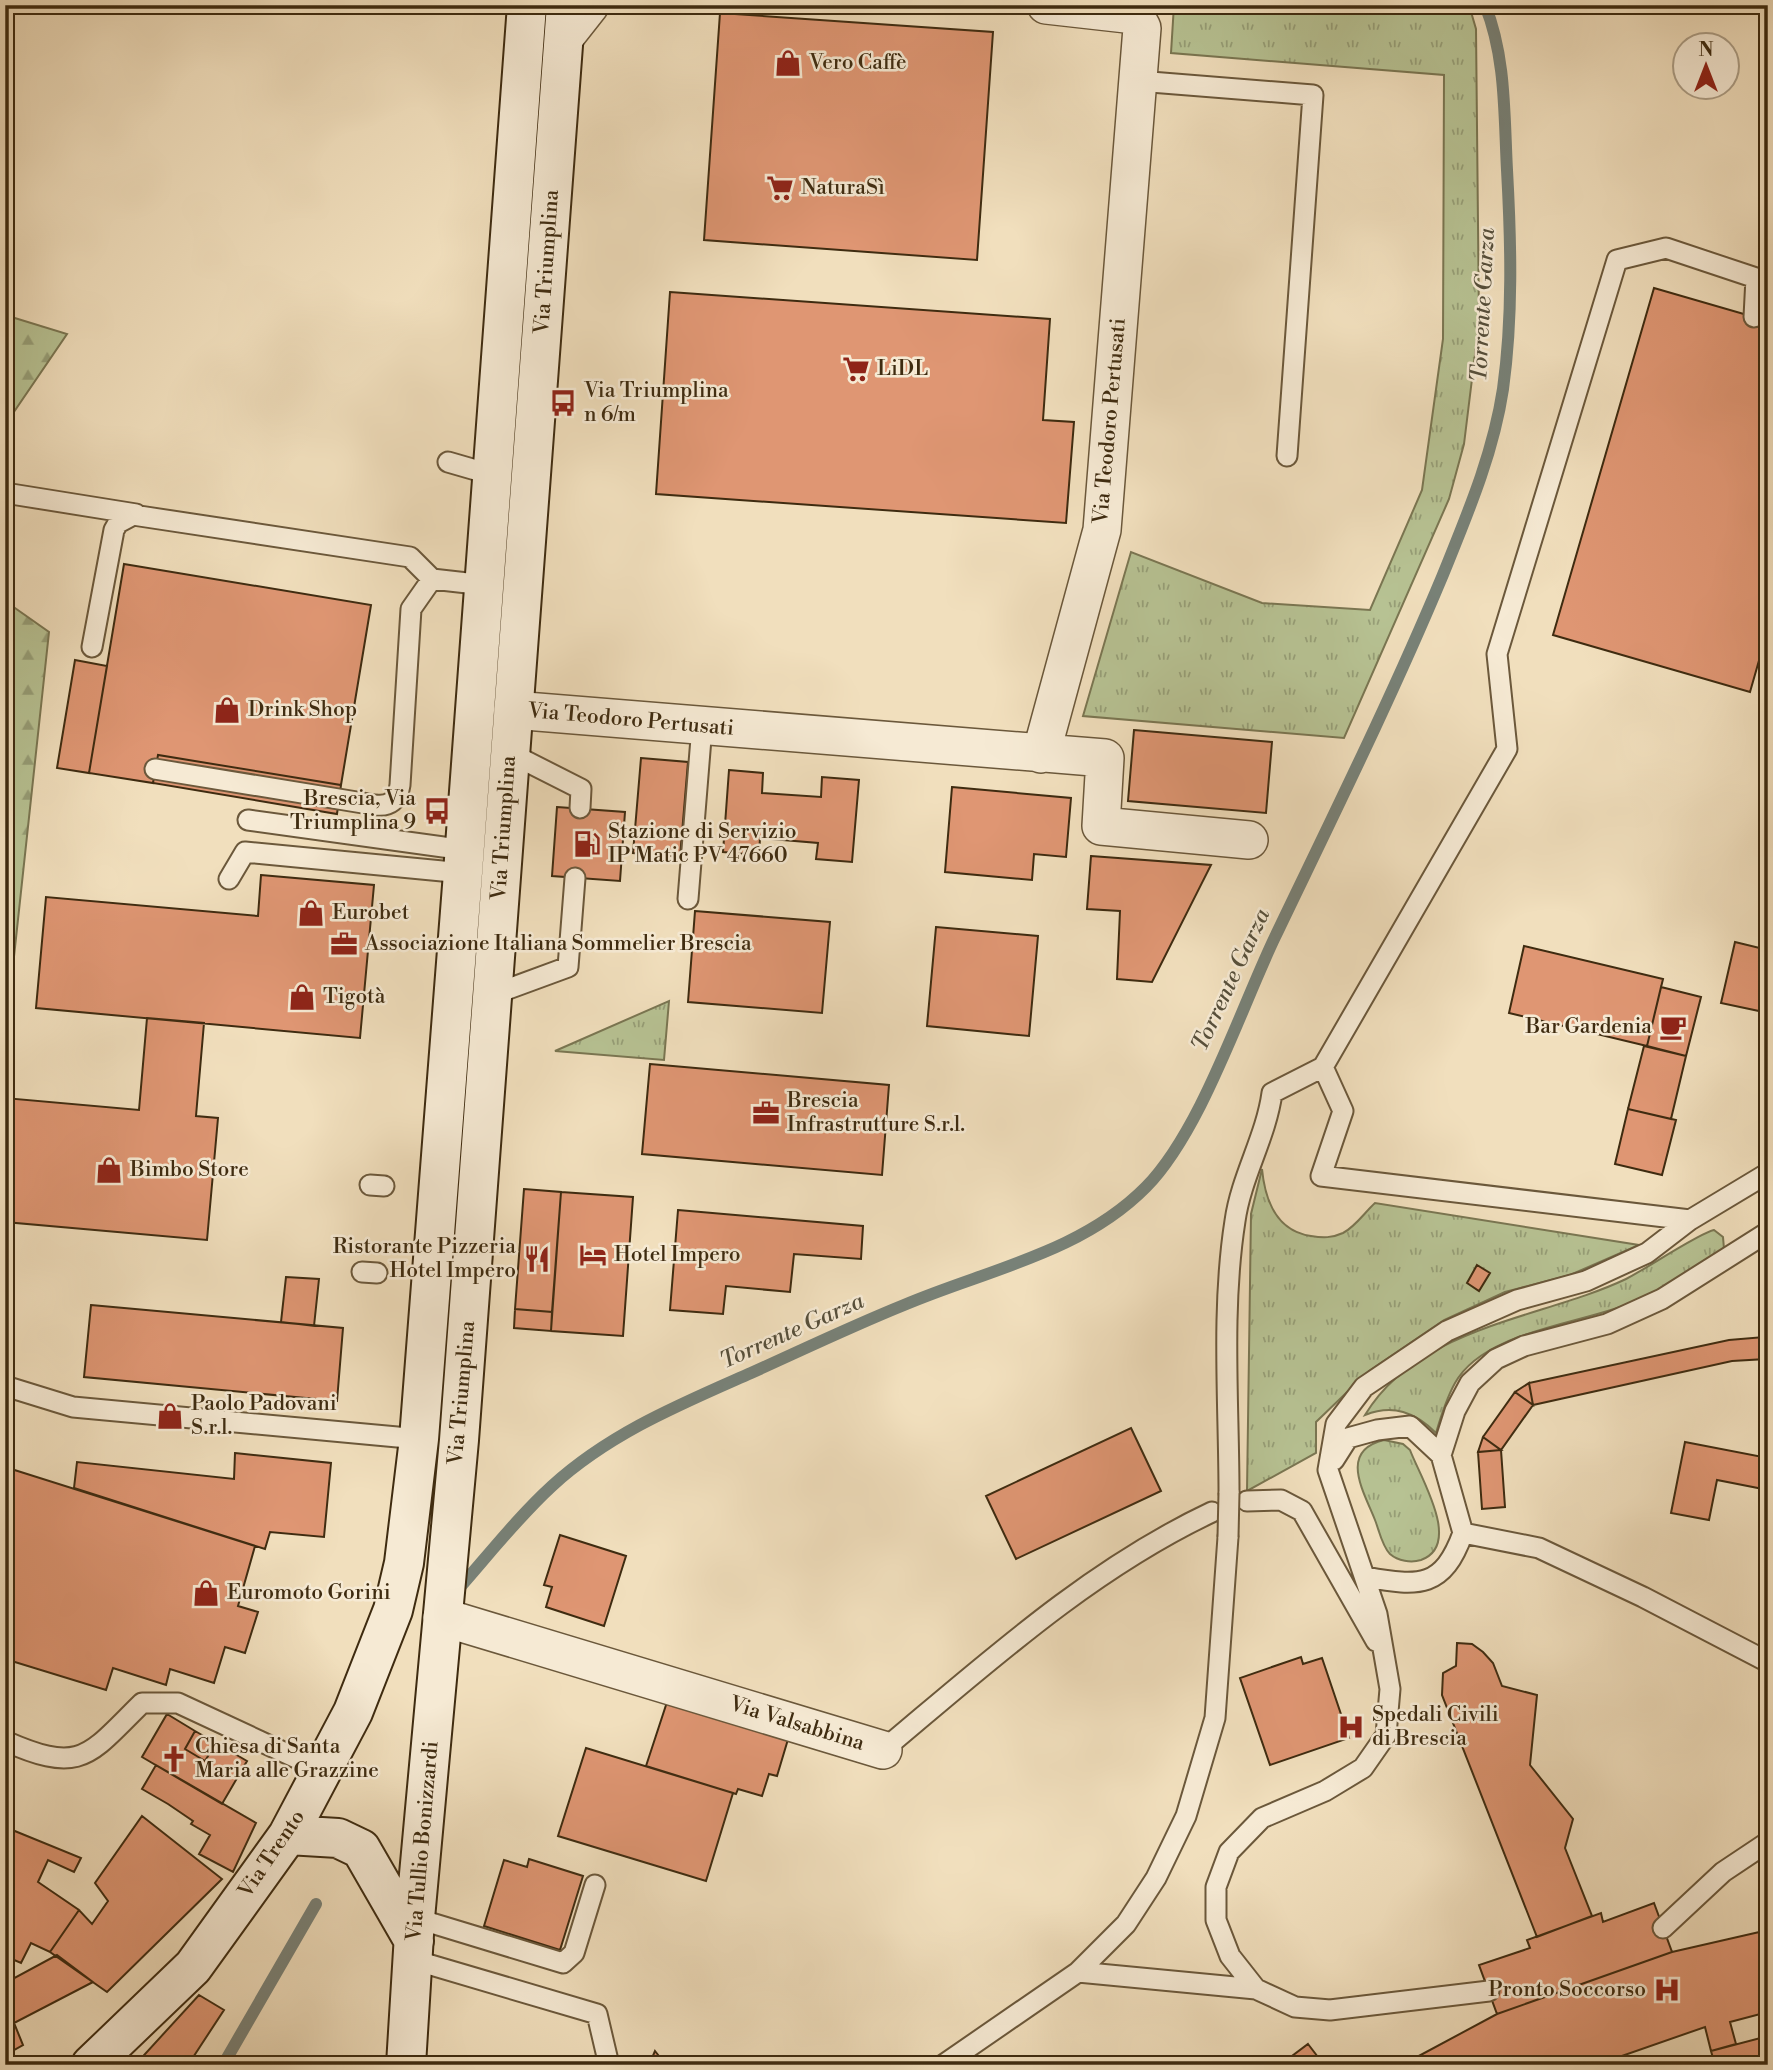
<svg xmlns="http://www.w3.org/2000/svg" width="1773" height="2070" viewBox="0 0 1773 2070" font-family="'Libre Bodoni',serif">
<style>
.grass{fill:url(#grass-tufts);stroke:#7a7652;stroke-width:2}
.forest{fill:url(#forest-firs);stroke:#7a7652;stroke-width:2}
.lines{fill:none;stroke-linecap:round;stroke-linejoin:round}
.stream{stroke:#788177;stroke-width:12}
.building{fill:#df9673;stroke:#3e2b10;stroke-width:2}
.service-casing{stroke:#6b583b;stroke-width:23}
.minor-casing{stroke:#6b583b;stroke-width:40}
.secondary-casing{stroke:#3e2b10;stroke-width:42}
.service{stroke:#f6ead4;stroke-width:19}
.minor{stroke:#f6ead4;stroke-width:37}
.secondary{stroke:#f6ead4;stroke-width:38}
.service-bridge-casing{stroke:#6b583b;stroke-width:23;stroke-linecap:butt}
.service-bridge{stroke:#f6ead4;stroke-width:19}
.labels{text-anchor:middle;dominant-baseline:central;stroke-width:5;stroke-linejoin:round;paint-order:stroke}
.poi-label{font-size:21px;fill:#3e2b10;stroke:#f6ead4;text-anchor:start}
.street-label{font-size:21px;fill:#3e2b10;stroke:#f6ead4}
.water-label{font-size:23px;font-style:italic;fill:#564f3b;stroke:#f6ead4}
</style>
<defs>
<pattern id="grass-tufts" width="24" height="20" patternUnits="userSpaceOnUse" patternTransform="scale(1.75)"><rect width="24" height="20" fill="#b7c293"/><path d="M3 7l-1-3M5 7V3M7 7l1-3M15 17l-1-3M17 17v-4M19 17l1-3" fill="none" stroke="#969e77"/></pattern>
<pattern id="forest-firs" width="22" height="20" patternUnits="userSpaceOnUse" patternTransform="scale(1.75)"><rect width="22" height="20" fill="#b7c293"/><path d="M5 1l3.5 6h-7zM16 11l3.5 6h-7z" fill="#969e77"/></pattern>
</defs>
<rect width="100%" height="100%" fill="#f1dfbd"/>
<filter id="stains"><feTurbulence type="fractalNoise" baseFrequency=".00286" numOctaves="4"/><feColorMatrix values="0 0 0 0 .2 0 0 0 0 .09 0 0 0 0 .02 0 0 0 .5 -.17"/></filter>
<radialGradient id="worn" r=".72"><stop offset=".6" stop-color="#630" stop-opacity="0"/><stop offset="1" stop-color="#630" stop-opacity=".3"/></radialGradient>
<path class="grass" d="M 1174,5 L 1469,5 L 1476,29 L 1479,322 L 1464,444 L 1449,499 L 1344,738 L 1083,716 L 1131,552 L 1262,603 L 1370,610 L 1422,490 L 1443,339 L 1444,75 L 1171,53 Z
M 669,1001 L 664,1060 L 555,1051 Z
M 1262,1169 C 1265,1200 1276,1231 1311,1236 C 1323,1238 1332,1238 1343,1233 C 1355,1227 1365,1212 1375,1203 L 1639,1245 L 1570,1275 L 1505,1292 L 1444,1320 L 1369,1371 L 1316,1422 L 1316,1453 L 1247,1491 L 1251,1214 Z
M 1714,1230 L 1723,1237 L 1724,1249 C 1694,1269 1665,1290 1631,1303 C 1578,1325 1484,1331 1455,1383 C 1446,1399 1441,1416 1436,1433 C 1415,1412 1393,1404 1365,1415 C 1418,1326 1542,1319 1626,1279 C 1644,1270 1701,1232 1714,1230 Z
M 1384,1440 L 1403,1444 L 1410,1450 C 1420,1477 1463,1545 1421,1560 C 1411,1563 1398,1561 1390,1554 C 1382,1546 1379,1530 1375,1520 C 1364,1492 1338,1451 1384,1440 Z"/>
<path class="forest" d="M 5,315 L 67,334 L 5,425 Z
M 5,601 L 49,632 L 5,1040 Z"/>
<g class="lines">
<path class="stream" d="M 454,1594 C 486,1558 517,1518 552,1486 C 610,1433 681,1404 751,1373 C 802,1350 852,1326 904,1305 C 986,1270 1081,1253 1146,1187 C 1201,1131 1240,1010 1275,937 C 1332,818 1391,699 1442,577 C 1467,515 1493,455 1503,389 C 1513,317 1511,242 1507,170 C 1504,114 1506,57 1485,5
M 223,2065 L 316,1904"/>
</g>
<path class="building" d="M 720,13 L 993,32 L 977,260 L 704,240 Z
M 1654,288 L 1768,321 L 1768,629 L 1750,692 L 1553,635 Z
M 670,292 L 1050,319 L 1043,420 L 1074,422 L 1066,523 L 656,494 Z
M 124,564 L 371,605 L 341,785 L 158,755 L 153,783 L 89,773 Z
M 75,660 L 107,666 L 89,773 L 57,768 Z
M 1134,730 L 1272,742 L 1266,813 L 1128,801 Z
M 158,755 L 341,785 L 337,814 L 153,783 Z
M 641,758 L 688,762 L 680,857 L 633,853 Z
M 729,770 L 763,773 L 762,793 L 821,797 L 822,777 L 859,780 L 852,862 L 816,859 L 818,843 L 760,838 L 759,855 L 723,852 Z
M 952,787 L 1071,798 L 1066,857 L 1034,854 L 1032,880 L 945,872 Z
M 557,807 L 625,812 L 620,881 L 552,876 Z
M 1091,856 L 1211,865 L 1152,982 L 1117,979 L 1120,911 L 1087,909 Z
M 261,875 L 374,885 L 360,1038 L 36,1008 L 46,897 L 258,916 Z
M 695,911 L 830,922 L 822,1013 L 688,1002 Z
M 936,927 L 1038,936 L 1029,1036 L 927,1026 Z
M 1735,942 L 1768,950 L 1768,974 L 1759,1011 L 1721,1003 Z
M 1524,946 L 1663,979 L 1647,1046 L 1509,1013 Z
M 1661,987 L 1701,997 L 1686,1056 L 1647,1046 Z
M 147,1018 L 204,1023 L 196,1116 L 218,1118 L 207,1240 L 5,1222 L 5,1098 L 139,1110 Z
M 1644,1046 L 1686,1056 L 1671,1119 L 1628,1109 Z
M 650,1064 L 889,1085 L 882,1175 L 642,1154 Z
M 1628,1109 L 1676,1120 L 1662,1175 L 1615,1164 Z
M 524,1189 L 561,1192 L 552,1312 L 515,1309 Z
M 561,1192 L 633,1197 L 623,1336 L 551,1331 Z
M 678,1210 L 863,1226 L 861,1259 L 794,1254 L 790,1292 L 726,1286 L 723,1314 L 670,1310 Z
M 1477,1265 L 1490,1273 L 1479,1291 L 1467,1283 Z
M 286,1277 L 319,1279 L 314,1326 L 281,1322 Z
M 91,1305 L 343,1328 L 337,1401 L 84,1377 Z
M 515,1309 L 552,1312 L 551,1331 L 514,1328 Z
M 1764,1337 L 1766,1359 L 1732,1361 L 1533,1405 L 1529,1383 L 1729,1340 Z
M 1529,1383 L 1533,1405 L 1515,1392 Z
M 1515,1392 L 1533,1405 L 1501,1450 L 1483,1437 Z
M 1131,1428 L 1161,1491 L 1016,1559 L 986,1496 Z
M 1483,1437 L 1501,1450 L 1478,1452 Z
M 1685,1442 L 1768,1458 L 1768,1490 L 1717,1480 L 1709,1520 L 1671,1513 Z
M 1501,1450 L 1505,1507 L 1482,1509 L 1478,1452 Z
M 235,1453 L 331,1463 L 324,1537 L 270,1532 L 265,1549 L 74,1488 L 77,1462 L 234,1479 Z
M 5,1467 L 255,1546 L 238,1606 L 258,1612 L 245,1653 L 225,1647 L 214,1683 L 170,1669 L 166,1685 L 113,1668 L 106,1690 L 5,1659 Z
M 560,1535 L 626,1556 L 604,1626 L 546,1607 L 552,1587 L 544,1585 Z
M 1457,1643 L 1472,1644 L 1483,1652 L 1493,1663 L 1502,1686 L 1537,1695 L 1530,1765 L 1573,1819 L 1565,1848 L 1592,1916 L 1537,1937 L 1442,1695 L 1443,1673 L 1456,1666 Z
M 1301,1657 L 1303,1664 L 1322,1658 L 1349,1738 L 1270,1765 L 1240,1678 Z
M 668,1699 L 789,1736 L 777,1776 L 769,1774 L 762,1796 L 738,1789 L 736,1794 L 733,1793 L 646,1766 Z
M 167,1714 L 195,1731 L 185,1749 L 205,1761 L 216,1743 L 247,1761 L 222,1804 L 142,1757 Z
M 195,1731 L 216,1743 L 205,1761 L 185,1749 Z
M 586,1748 L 733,1793 L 706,1881 L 558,1836 Z
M 156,1765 L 256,1823 L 233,1872 L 199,1854 L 210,1835 L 191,1824 L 193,1821 L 168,1804 L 142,1789 Z
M 142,1816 L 222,1879 L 107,1992 L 50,1952 L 79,1910 L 92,1924 L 108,1901 L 95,1883 Z
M 5,1827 L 81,1858 L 74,1872 L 48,1860 L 38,1882 L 79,1910 L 50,1952 L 31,1943 L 21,1963 L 5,1956 Z
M 529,1859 L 583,1876 L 560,1950 L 484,1926 L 504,1860 L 527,1867 Z
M 1654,1903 L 1672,1952 L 1497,2014 L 1479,1965 L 1530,1948 L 1527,1940 L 1601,1913 L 1603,1922 Z
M 1768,1930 L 1768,2012 L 1730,2022 L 1736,2044 L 1711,2051 L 1705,2027 L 1596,2065 L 1402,2065 L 1497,2014 L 1672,1952 Z
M 57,1955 L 93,1982 L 14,2023 L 23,2045 L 5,2055 L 5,1983 Z
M 199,1995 L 224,2010 L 188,2065 L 135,2065 Z
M 1768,2036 L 1768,2065 L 1715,2065 L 1711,2051 Z
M 1308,2044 L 1324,2065 L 1280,2065 Z
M 655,2051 L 666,2065 L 649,2065 Z"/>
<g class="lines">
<defs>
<path id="service" d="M 1138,81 L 1313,95 L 1287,456
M 448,462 L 493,475
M 5,493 L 136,514
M 92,647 L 114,530 L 118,523 L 133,515 L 410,557 L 432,579 L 485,585
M 510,753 L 581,789 L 580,808
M 155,769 L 375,805 C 390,807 398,800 400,785 L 411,609 L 432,579
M 248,820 L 465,850
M 229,879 L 245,852 L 463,873
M 688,899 L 702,726
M 492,995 L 568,967 L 575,878
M 1323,1067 L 1343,1111 L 1321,1176 L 1690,1220
M 370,1185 L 384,1186
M 1768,1232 L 1662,1299 L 1607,1324 L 1524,1346 L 1496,1359 L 1470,1383 L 1455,1411 L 1441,1455 L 1463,1533 L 1539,1548 L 1643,1597 L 1768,1662
M 362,1272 L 377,1273
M 5,1386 L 73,1407 L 419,1439
M 1334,1460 L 1348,1438 L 1377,1430 L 1410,1426 L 1441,1455
M 1229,1493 C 1229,1404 1221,1310 1235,1221 C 1241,1177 1266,1137 1272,1093 L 1323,1067 L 1507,749 L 1497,654 L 1617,260 L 1666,248 L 1756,278 L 1754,317
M 1247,1501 L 1281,1500 L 1302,1511 L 1376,1641
M 1366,1577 C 1420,1587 1443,1588 1463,1533
M 5,1741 C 82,1775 88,1756 142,1703 L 178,1703 L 322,1770
M 883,1750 C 987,1663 1089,1570 1212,1512
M 415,1918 L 563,1963 L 574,1953 L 595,1885
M 1663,1928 L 1723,1872 L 1768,1842
M 414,1960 L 597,2014 L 609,2065
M 1078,1972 L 1256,1989 L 1295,2007 L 1330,2010 L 1489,1991
M 1256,1989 L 1230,1956 L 1216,1920 L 1216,1887 L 1229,1852 L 1262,1818 L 1325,1791 L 1363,1768 L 1386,1735 L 1390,1689 L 1377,1614 L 1328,1470 L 1336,1424 L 1364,1387 L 1447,1331 L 1517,1300 L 1586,1281 L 1647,1253 L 1690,1220 L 1768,1173
M 943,2065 L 1078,1972 L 1126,1924 L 1156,1878 L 1186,1816 L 1215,1718 L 1228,1537"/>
<path id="minor" d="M 564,38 L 590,5
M 513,710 L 1105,758 L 1101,826 L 1249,840
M 1041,754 L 1102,530 L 1142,28 L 1135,15 L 1046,5
M 442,1617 L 883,1750"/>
<path id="secondary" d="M 288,1835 L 338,1838 L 361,1849 L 414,1941
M 91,2065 L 193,1967 L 288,1835 L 353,1712 L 393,1610 L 404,1563 L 419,1439 L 463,873 L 527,5
M 406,2065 L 415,1918 L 459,1440 L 566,5"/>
</defs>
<use href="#service" class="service-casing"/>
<use href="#minor" class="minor-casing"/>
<use href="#secondary" class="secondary-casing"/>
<use href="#service" class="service"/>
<use href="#minor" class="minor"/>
<use href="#secondary" class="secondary"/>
<defs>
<path id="service-bridge" d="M 1228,1537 L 1229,1493"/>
</defs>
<use href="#service-bridge" class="service-bridge-casing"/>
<use href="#service-bridge" class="service-bridge"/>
</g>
<defs>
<symbol id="shop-bare" viewBox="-9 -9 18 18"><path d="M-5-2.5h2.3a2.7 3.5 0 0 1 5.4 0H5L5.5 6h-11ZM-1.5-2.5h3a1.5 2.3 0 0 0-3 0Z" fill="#8f2418" stroke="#f6ead4" stroke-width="2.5" paint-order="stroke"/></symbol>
<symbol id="supermarket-bare" viewBox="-9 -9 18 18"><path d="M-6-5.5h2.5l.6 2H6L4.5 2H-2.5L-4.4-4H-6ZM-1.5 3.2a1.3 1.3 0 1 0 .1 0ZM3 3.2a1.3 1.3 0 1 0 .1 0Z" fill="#8f2418" stroke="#f6ead4" stroke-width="2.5" paint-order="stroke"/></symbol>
<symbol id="bus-bare" viewBox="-9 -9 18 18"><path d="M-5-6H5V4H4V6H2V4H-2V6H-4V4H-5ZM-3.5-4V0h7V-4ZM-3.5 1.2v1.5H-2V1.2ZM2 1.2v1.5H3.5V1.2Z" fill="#8f2418" stroke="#f6ead4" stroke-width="2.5" paint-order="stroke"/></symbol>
<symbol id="fuel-bare" viewBox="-9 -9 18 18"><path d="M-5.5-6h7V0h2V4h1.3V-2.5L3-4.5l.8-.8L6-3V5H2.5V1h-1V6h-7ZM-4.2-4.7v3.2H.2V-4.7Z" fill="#8f2418" stroke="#f6ead4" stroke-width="2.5" paint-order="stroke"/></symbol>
<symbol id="office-bare" viewBox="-9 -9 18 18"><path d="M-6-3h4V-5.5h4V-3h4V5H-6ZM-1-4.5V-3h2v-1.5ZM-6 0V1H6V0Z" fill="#8f2418" stroke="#f6ead4" stroke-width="2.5" paint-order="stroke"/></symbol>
<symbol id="cafe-bare" viewBox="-9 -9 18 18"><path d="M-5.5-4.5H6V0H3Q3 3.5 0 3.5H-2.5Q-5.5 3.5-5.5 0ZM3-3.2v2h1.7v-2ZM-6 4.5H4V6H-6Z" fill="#8f2418" stroke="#f6ead4" stroke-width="2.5" paint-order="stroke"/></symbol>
<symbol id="hotel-bare" viewBox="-9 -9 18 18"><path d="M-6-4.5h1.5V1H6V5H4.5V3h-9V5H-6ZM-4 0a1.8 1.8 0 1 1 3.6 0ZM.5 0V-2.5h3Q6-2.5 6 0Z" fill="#8f2418" stroke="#f6ead4" stroke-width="2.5" paint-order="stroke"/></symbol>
<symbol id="restaurant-bare" viewBox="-9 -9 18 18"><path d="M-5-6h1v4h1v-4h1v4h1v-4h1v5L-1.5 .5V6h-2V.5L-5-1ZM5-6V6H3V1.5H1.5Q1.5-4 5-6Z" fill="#8f2418" stroke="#f6ead4" stroke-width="2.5" paint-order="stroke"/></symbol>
<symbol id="hospital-bare" viewBox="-9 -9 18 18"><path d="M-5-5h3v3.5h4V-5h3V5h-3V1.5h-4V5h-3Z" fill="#8f2418" stroke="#f6ead4" stroke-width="2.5" paint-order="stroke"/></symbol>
<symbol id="church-bare" viewBox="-9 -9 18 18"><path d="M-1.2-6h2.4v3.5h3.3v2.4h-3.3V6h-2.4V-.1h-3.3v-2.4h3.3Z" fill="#8f2418" stroke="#f6ead4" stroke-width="2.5" paint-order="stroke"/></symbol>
</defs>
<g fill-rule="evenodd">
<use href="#shop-bare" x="769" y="44" width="38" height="38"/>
<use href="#supermarket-bare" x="761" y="169" width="38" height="38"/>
<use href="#supermarket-bare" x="837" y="350" width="38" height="38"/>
<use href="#bus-bare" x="544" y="384" width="38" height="38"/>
<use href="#shop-bare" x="208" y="691" width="38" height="38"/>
<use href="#bus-bare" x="418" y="792" width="38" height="38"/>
<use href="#fuel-bare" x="568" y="825" width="38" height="38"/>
<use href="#shop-bare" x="292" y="894" width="38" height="38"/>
<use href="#office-bare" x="325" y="925" width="38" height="38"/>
<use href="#shop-bare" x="283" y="978" width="38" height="38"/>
<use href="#cafe-bare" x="1654" y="1008" width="38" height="38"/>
<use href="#office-bare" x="747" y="1094" width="38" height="38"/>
<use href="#shop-bare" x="90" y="1151" width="38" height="38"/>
<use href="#hotel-bare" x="574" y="1236" width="38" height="38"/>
<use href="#restaurant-bare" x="518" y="1240" width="38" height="38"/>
<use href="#shop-bare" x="151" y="1397" width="38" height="38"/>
<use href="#shop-bare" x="187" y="1574" width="38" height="38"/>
<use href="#hospital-bare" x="1332" y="1708" width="38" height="38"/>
<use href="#church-bare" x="155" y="1740" width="38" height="38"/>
<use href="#hospital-bare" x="1648" y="1971" width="38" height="38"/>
</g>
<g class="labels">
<g class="poi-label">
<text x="809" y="63">Vero Caffè</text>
<text x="801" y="188">NaturaSì</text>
<text x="877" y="369">LiDL</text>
<text x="584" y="391">Via Triumplina<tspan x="584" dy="24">n 6/m</tspan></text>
<text x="248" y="710">Drink Shop</text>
<text x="416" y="799" text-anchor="end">Brescia, Via<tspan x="416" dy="24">Triumplina 9</tspan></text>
<text x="608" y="832">Stazione di Servizio<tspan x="608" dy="24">IP Matic PV 47660</tspan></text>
<text x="332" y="913">Eurobet</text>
<text x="365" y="944">Associazione Italiana Sommelier Brescia</text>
<text x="323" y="997">Tigotà</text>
<text x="1652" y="1027" text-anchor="end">Bar Gardenia</text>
<text x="787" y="1101">Brescia<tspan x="787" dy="24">Infrastrutture S.r.l.</tspan></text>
<text x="130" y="1170">Bimbo Store</text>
<text x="516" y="1247" text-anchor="end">Ristorante Pizzeria<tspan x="516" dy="24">Hotel Impero</tspan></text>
<text x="614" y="1255">Hotel Impero</text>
<text x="191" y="1404">Paolo Padovani<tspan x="191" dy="24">S.r.l.</tspan></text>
<text x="227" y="1593">Euromoto Gorini</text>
<text x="1372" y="1715">Spedali Civili<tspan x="1372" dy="24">di Brescia</tspan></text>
<text x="195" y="1747">Chiesa di Santa<tspan x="195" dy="24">Maria alle Grazzine</tspan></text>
<text x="1646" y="1990" text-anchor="end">Pronto Soccorso</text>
</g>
<g class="street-label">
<text transform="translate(547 262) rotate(-86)">Via Triumplina</text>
<text transform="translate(1110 421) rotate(-85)">Via Teodoro Pertusati</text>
<text transform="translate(631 720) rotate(5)">Via Teodoro Pertusati</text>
<text transform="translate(504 828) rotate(-86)">Via Triumplina</text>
<text transform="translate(462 1393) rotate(-85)">Via Triumplina</text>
<text transform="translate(797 1724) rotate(17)">Via Valsabbina</text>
<text transform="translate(423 1841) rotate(-85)">Via Tullio Bonizzardi</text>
<text transform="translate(272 1854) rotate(-56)">Via Trento</text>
</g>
<g class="water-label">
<text transform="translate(1483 305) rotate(-87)">Torrente Garza</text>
<text transform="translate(1231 980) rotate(-65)">Torrente Garza</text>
<text transform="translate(792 1331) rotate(-24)">Torrente Garza</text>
</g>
</g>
<rect width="1773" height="2070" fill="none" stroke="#f1dfbd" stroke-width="28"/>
<rect x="7" y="7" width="1759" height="2056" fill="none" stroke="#3e2b10" stroke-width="3.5"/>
<rect x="14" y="14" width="1745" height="2042" fill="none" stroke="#3e2b10" stroke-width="2"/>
<g transform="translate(1706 66)"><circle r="33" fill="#f6ead4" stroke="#ac9e86" stroke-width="2"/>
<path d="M0-5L12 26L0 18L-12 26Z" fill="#8f2418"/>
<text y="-10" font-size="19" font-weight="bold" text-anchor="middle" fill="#3e2b10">N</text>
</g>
<rect width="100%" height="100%" filter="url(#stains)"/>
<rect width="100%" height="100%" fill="url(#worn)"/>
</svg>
